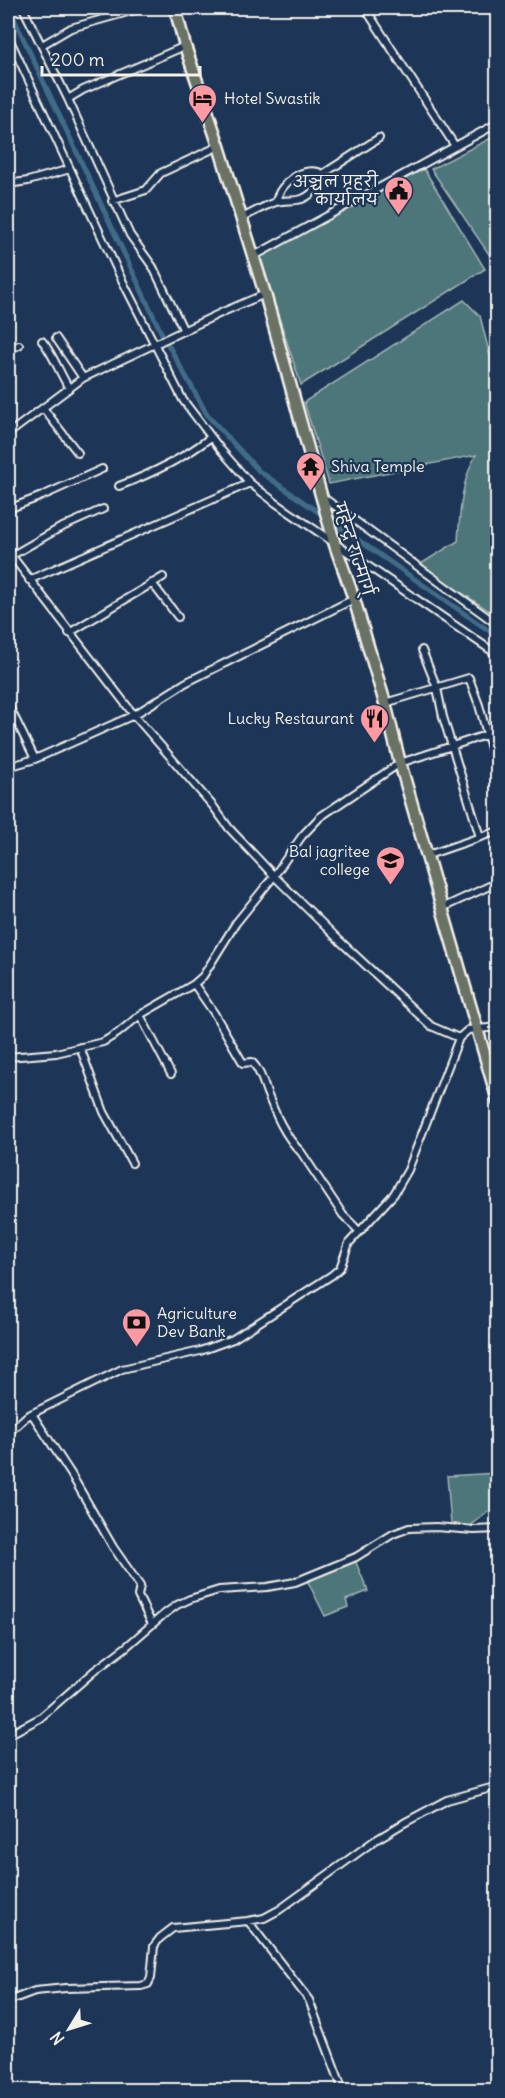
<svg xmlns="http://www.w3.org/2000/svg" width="505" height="2098" viewBox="0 0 505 2098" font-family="Delius,'Playpen Sans Deva',sans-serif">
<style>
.green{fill:#4e767a;stroke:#a1b4b1;stroke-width:1.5}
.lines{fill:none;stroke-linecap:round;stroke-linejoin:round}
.stream{stroke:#89a1ae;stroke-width:1.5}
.canal{stroke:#416c88;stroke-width:5}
.minor-casing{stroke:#f4f1e8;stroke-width:10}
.trunk-casing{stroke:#f4f1e8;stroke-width:15}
.minor{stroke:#1d3557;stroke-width:6}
.trunk{stroke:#6a7266;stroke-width:10}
.labels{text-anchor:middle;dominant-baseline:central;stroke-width:4.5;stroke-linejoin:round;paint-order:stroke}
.poi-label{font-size:16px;fill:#f4f1e8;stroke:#1d3557;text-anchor:start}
.street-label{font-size:16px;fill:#f4f1e8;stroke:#1d3557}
</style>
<rect width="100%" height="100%" fill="#1d3557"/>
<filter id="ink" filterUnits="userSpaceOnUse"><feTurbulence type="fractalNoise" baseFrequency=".0167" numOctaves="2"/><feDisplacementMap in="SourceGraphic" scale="12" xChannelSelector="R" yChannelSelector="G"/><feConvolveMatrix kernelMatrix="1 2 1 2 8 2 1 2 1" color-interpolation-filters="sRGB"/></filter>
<g filter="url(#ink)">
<path class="green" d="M 497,135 L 497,266 L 431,169 Z
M 424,169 L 485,269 L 301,385 L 259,256 Z
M 464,300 L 480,316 L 492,364 L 497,370 L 497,616 L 419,565 L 458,541 C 460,512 461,481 476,455 L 329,484 L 304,402 Z
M 497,1473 L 497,1505 L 469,1527 L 451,1524 L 447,1476 Z
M 355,1560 L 368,1591 L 346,1600 L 348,1607 L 325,1616 L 307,1580 Z"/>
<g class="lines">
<path class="stream" d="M 8,2088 L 18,2090"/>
<path class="canal" d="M 9,8 L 161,332 L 208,416 L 259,471 L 498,637"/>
<defs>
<path id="minor" d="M 23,8 L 68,99 L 130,235 L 153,267 L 184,331
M 365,8 L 455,146
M 8,36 L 121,278 L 183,400 L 221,450 L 250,483 L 276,503 L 498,655
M 42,45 L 71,28 L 142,8
M 68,99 L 83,90 L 185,46
M 8,184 L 28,181 L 70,169
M 112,201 L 146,190 L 161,173 L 219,146
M 276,202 C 279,183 305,164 323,174
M 242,218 C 252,213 262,207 273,203 C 290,197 302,207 317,187 C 321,182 323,181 323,174 L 379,138
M 254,256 L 498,123
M 56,338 L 83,378
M 42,341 C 51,350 61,376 69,388
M 8,350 L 19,345
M 43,408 L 78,453
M 8,434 L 83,378 L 225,311 L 265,294
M 119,486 C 151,474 184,458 211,437
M 324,498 L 498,625
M 8,509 L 42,496 L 102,469
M 8,551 L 134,715 L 213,806 L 229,828 L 274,876 L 340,941 L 431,1026 L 459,1038
M 11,556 L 58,529 L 103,509
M 29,580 L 250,483
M 152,583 L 178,617
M 69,633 L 163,577
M 422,650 L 437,688 L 443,717 L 480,837
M 385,703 L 469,678 L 479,705 L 498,774
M 8,704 L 35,759
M 8,767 L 35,759 L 134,715 L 185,683 L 354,599
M 428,855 L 498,831
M 442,908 L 498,882
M 194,984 L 214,1013 L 243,1063 L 252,1062 C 260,1070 263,1082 267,1093 C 275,1113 285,1137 301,1152 L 343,1215 L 359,1231
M 140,1015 L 171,1074
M 80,1047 L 104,1112 L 132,1163
M 8,1057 L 56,1053 L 103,1042 L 118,1033 L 140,1015 L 194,984 L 203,976 L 236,923 L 274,876 L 302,836 L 320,817 L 400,763 L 498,731
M 32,1414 L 71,1474 L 113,1547 L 140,1586 L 138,1596 L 152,1624
M 8,1433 L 27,1416 L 122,1369 L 200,1351 L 233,1339 L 332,1275 L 340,1268 L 349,1243 L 394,1194 L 408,1170 L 459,1038 L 468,1030 L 498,1027
M 8,1735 L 40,1718 L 94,1671 L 126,1647 L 163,1615 L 177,1605 L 190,1599 L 219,1590 L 267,1587 L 295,1582 L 356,1557 L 393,1534 L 409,1528 L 436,1527 L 474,1530 L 498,1529
M 248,1921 L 309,2000 L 343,2090
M 8,2001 L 35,1991 L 66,1988 L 141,1986 L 148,1984 L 151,1978 L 154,1946 L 160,1938 L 173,1928 L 248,1921 L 264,1918 L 279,1910 L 374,1841 L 404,1823 L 447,1800 L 498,1786"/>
<path id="trunk" d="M 175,8 L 185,46 L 219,146 L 265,294 L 335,545 L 354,599 L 385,703 L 400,763 L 498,1101"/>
</defs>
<use href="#minor" class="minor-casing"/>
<use href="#trunk" class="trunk-casing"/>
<use href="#minor" class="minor"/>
<use href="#trunk" class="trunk"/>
</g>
</g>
<defs>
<symbol id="hotel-pin" viewBox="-11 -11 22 30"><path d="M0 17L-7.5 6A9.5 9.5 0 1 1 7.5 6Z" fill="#ff9aa2" stroke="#1d3557"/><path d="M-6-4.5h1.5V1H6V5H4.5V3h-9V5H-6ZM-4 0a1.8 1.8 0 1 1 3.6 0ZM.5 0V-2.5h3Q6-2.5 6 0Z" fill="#111"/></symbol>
<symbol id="civic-pin" viewBox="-11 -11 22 30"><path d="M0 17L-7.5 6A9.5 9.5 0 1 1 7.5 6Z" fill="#ff9aa2" stroke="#1d3557"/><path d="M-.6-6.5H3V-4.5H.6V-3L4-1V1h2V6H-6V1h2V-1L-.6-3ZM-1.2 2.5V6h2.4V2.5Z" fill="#111"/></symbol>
<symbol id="temple-pin" viewBox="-11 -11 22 30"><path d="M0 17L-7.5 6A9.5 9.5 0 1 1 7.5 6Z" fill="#ff9aa2" stroke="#1d3557"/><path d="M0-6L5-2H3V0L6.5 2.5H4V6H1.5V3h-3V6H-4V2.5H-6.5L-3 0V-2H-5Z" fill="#111"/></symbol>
<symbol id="restaurant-pin" viewBox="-11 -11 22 30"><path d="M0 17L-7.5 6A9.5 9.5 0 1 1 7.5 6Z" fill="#ff9aa2" stroke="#1d3557"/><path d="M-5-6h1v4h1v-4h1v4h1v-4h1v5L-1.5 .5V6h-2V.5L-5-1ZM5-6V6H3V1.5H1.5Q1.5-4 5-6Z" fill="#111"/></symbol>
<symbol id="university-pin" viewBox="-11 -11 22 30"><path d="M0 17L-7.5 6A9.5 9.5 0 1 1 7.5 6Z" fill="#ff9aa2" stroke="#1d3557"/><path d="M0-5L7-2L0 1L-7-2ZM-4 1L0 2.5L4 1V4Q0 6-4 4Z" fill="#111"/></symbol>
<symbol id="bank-pin" viewBox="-11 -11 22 30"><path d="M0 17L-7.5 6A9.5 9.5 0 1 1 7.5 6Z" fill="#ff9aa2" stroke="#1d3557"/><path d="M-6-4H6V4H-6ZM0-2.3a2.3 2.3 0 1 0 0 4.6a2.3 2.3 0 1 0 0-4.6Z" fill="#111"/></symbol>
</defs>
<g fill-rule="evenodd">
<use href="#hotel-pin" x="186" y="82" width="33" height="45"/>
<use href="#civic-pin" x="382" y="174" width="33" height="45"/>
<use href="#temple-pin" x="294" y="450" width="33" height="45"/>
<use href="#restaurant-pin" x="358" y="702" width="33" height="45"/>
<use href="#university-pin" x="374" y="844" width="33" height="45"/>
<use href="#bank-pin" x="120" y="1306" width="33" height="45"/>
</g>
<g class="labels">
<g class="poi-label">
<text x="224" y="98">Hotel Swastik</text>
<text x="378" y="181" text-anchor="end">अञ्चल प्रहरी<tspan x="378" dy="18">कार्यालय</tspan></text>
<text x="331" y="466">Shiva Temple</text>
<text x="354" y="718" text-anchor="end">Lucky Restaurant</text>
<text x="370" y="851" text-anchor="end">Bal jagritee<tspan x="370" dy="18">college</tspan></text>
<text x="157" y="1313">Agriculture<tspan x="157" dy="18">Dev Bank</tspan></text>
</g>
<g class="street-label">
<text transform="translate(354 549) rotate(72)">महेन्द्र राज्मार्ग्</text>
</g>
</g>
<rect width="505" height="2098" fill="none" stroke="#1d3557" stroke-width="30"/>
<rect x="15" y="15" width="475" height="2068" fill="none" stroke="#f4f1e8" stroke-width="2" filter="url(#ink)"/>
<g transform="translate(69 2029) rotate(232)" stroke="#1d3557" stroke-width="4.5" paint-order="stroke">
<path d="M0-4.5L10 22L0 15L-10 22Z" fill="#f4f1e8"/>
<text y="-9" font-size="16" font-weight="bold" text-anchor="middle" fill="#f4f1e8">N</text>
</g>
<path d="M42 66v9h158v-9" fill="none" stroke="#f4f1e8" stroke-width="3"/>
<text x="51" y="66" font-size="18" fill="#f4f1e8" stroke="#1d3557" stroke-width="4.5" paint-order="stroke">200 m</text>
</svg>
